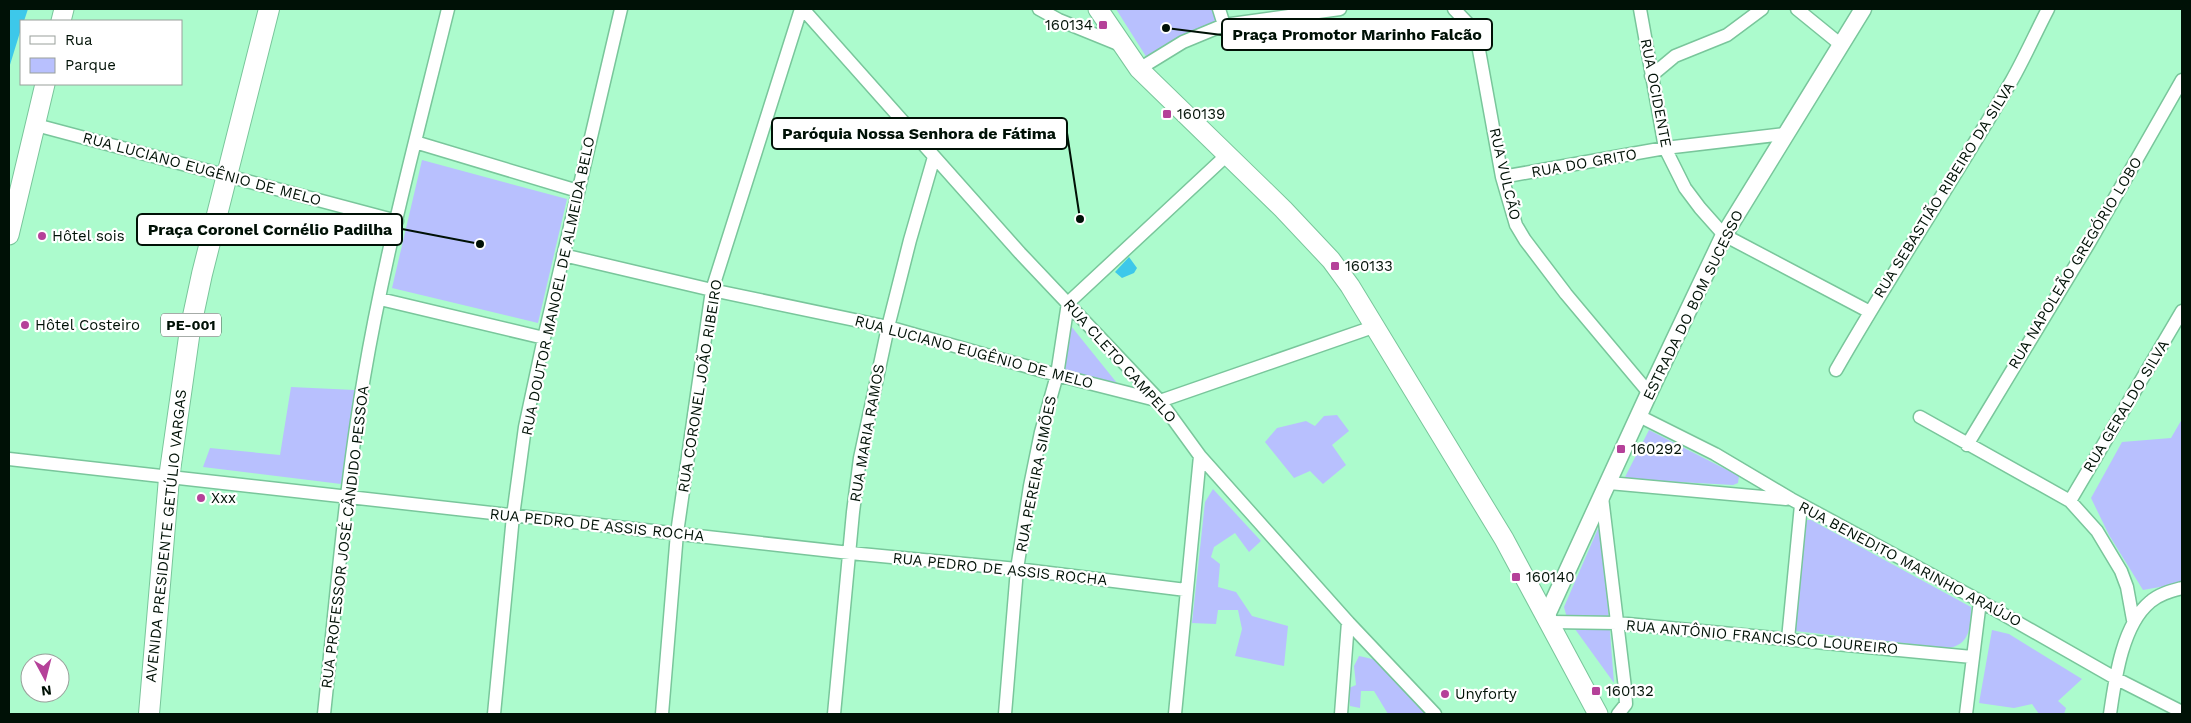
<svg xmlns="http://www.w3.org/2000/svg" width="2191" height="723" viewBox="0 0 2191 723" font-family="'Work Sans',sans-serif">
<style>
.green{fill:#b8c0fe}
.water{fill:#3dc8ea}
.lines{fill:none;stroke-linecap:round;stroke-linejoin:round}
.minor-casing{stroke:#79c69b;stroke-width:15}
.tertiary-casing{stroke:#79c69b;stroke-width:19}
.secondary-casing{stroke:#79c69b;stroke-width:21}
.primary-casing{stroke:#79c69b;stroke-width:22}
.minor{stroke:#fff;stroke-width:12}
.tertiary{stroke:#fff;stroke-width:16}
.secondary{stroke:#fff;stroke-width:19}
.primary{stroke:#fff;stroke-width:20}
.poi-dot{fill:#b54199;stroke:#fff;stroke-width:2}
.labels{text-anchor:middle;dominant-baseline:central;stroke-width:4.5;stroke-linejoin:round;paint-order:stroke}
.shield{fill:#fff;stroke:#4c5851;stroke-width:1}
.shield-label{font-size:14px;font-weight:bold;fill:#001106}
.poi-label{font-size:15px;fill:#001106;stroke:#fff;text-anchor:start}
.street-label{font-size:15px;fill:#001106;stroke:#fff}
.leader{fill:none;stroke:#001106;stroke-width:2}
.callout-dot{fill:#001106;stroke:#fff;stroke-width:2}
.callout{fill:#fff;stroke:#001106;stroke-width:2}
.callout-label{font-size:16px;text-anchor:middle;font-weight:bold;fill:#001106}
</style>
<rect width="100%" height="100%" fill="#acfbcd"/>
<path class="green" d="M 1116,9 L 1214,9 L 1217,22 L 1147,58 Z
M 422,160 L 567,199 L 538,323 L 392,288 Z
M 1067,321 L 1125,393 L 1056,368 Z
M 291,387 L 355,390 L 341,484 L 203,467 L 210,448 L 280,455 Z
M 1337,415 L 1349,431 L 1332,445 L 1346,465 L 1323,484 L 1310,471 L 1294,478 L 1265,442 L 1277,428 L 1306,421 L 1315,426 L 1324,416 Z
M 2182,419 L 2182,583 L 2143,590 L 2109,535 L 2091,498 L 2122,442 L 2171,438 Z
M 1649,430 L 1739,476 L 1738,483 L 1733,485 L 1624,479 Z
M 1213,489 L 1261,541 L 1249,552 L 1235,533 L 1214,547 L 1211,557 L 1220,564 L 1218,587 L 1236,592 L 1252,616 L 1288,626 L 1284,666 L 1235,656 L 1242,629 L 1238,610 L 1218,610 L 1216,624 L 1192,623 L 1205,502 Z
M 1807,520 L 1811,520 L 1971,607 C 1971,626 1970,646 1947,648 L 1795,631 L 1793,627 L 1804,524 Z
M 1600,524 L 1602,531 L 1614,683 L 1567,618 L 1564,607 Z
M 1992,630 L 2009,634 L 2082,679 L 2058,701 L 2066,708 L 2064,714 L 2039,714 L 2032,704 L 2014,708 L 1979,703 Z
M 1359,656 L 1386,662 L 1429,714 L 1388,714 L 1374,691 L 1361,691 L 1360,708 L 1350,706 L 1349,688 L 1356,685 L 1354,666 Z"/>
<path class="water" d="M 9,9 L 28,9 L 24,21 L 21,21 L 21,29 L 9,68 Z
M 1129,257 L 1137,268 L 1134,273 L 1122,278 L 1115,272 Z"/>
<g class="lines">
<defs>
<path id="minor" d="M 803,9 L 1020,253 L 1160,401 L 1200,456 L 1348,622 L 1435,714
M 1039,9 L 1059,20 L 1123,46
M 1219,9 L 1224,25
M 1454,9 L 1474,30 L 1477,39 L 1502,177 L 1516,225 L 1525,240 L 1566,294 L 1649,393
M 1640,9 L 1665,148 L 1685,188 L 1700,208 L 1724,235 L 1870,312
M 1797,9 L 1840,44
M 1139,69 L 1183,42 L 1224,25 L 1340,9
M 1651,76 L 1675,56 L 1727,35 L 1762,9
M 36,125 L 397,221
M 415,142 L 578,191
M 1502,177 L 1665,148 L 1785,134
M 563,255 L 712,290 L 888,327 L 1057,375 L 1160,401 L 1376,326
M 380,299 L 544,338
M 1836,370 C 1892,272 1955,178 2012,80 C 2025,57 2036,32 2048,9
M 1639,416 L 1715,454 L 1791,499 L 1980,601 L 2115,678 L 2182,712
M 1920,417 L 2070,501 L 2097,531 L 2121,571 L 2127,587 L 2133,620
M 1967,445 L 2089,243 L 2182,80
M 9,459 L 850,553 L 1017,569 L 1186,590
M 1609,483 L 1786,499
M 1602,497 L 1625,688 L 1626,704 L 1618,714
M 2070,501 L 2182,311
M 1551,622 L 1617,623 L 1972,657
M 1788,639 L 1801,505
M 324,714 C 336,602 345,488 364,377 C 385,253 418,131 448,9
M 494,714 L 513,516 L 525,427 L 544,338 L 621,9
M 662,714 L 677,533 L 712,290 L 801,9
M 834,714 L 853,512 L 860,458 L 888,327 L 910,240 L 934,157
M 1005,714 L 1017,569 L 1030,486 L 1041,432 L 1057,375 L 1068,303 L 1228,154
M 1175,714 L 1200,456
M 1341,714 L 1348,622
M 1966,714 L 1980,601
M 2110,714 C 2115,680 2122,625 2150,602 C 2159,594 2171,591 2182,588"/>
<path id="tertiary" d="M 1547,615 L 1649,393 L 1724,235 L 1863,9"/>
<path id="secondary" d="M 1098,9 L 1139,69 L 1283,209 L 1331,260 L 1350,286 L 1504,539 L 1598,714
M 61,21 L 64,9
M 9,235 L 45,84"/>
<path id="primary" d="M 149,714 L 169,478 L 190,330 L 202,274 L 269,9"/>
</defs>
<use href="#minor" class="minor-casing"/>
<use href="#tertiary" class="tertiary-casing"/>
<use href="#secondary" class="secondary-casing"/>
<use href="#primary" class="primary-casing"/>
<use href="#minor" class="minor"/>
<use href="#tertiary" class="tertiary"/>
<use href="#secondary" class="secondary"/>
<use href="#primary" class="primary"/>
</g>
<g class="poi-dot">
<rect x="1098" y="20" width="10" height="10" rx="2.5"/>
<rect x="1162" y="109" width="10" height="10" rx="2.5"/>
<circle cx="42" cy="236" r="5"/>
<rect x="1330" y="261" width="10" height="10" rx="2.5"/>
<circle cx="25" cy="325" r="5"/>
<rect x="1616" y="444" width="10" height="10" rx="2.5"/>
<circle cx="201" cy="498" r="5"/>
<rect x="1511" y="572" width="10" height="10" rx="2.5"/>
<rect x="1591" y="686" width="10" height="10" rx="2.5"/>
<circle cx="1445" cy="694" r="5"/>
</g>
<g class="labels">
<rect class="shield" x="161" y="313.5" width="60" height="23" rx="4"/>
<g class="shield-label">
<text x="191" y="325">PE-001</text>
</g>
<g class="poi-label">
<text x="1093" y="25" text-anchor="end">160134</text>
<text x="1177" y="114">160139</text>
<text x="52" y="236">Hôtel sois</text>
<text x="1345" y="266">160133</text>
<text x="35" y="325">Hôtel Costeiro</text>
<text x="1631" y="449">160292</text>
<text x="211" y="498">Xxx</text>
<text x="1526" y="577">160140</text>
<text x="1606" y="691">160132</text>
<text x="1455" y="694">Unyforty</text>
</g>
<g class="street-label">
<text transform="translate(1656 93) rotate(79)">RUA OCIDENTE</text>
<text transform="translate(1584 163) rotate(-10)">RUA DO GRITO</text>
<text transform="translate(202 169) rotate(15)">RUA LUCIANO EUGÊNIO DE MELO</text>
<text transform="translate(1505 174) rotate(77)">RUA VULCÃO</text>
<text transform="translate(1944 190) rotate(-58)">RUA SEBASTIÃO RIBEIRO DA SILVA</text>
<text transform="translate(2075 263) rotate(-59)">RUA NAPOLEÃO GREGÓRIO LOBO</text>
<text transform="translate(558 286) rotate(-78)">RUA DOUTOR MANOEL DE ALMEIDA BELO</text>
<text transform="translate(1693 305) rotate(-64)">ESTRADA DO BOM SUCESSO</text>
<text transform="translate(974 352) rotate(15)">RUA LUCIANO EUGÊNIO DE MELO</text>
<text transform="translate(1120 361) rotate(48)">RUA CLETO CAMPELO</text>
<text transform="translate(700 386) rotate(-81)">RUA CORONEL JOÃO RIBEIRO</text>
<text transform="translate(2126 406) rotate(-59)">RUA GERALDO SILVA</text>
<text transform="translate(867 433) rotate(-80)">RUA MARIA RAMOS</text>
<text transform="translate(1036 474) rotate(-79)">RUA PEREIRA SIMÕES</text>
<text transform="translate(597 525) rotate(6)">RUA PEDRO DE ASSIS ROCHA</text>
<text transform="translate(166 536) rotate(-84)">AVENIDA PRESIDENTE GETÚLIO VARGAS</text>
<text transform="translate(345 537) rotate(-83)">RUA PROFESSOR JOSÉ CÂNDIDO PESSOA</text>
<text transform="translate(1910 564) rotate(28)">RUA BENEDITO MARINHO ARAÚJO</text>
<text transform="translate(1000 569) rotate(6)">RUA PEDRO DE ASSIS ROCHA</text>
<text transform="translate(1762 637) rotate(5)">RUA ANTÔNIO FRANCISCO LOUREIRO</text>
</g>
</g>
<path class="leader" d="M1166 28L1222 35M1080 219L1067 133M480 244L402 229"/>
<g class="callout-dot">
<circle cx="1166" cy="28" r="5"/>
<circle cx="1080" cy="219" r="5"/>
<circle cx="480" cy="244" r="5"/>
</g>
<g class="callout">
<rect x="1222" y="19" width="270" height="31" rx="5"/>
<rect x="772" y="118" width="295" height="31" rx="5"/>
<rect x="137" y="214" width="265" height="31" rx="5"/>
</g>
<g class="callout-label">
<text x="1357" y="40">Praça Promotor Marinho Falcão</text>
<text x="919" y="139">Paróquia Nossa Senhora de Fátima</text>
<text x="270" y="235">Praça Coronel Cornélio Padilha</text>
</g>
<rect width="2191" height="723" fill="none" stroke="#001106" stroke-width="20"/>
<rect x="20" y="20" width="162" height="65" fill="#ffffff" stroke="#99a09b"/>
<rect x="30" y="36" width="25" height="8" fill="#ffffff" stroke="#99a09b"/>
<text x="65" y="45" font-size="15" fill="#001106">Rua</text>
<rect x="30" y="58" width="25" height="15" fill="#b8c0fe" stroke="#99a09b"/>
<text x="65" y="70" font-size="15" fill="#001106">Parque</text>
<g transform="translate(45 678) rotate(173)"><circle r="24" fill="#ffffff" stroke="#99a09b"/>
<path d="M0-4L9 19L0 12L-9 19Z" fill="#b54199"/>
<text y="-8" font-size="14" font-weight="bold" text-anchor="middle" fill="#001106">N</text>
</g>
</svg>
